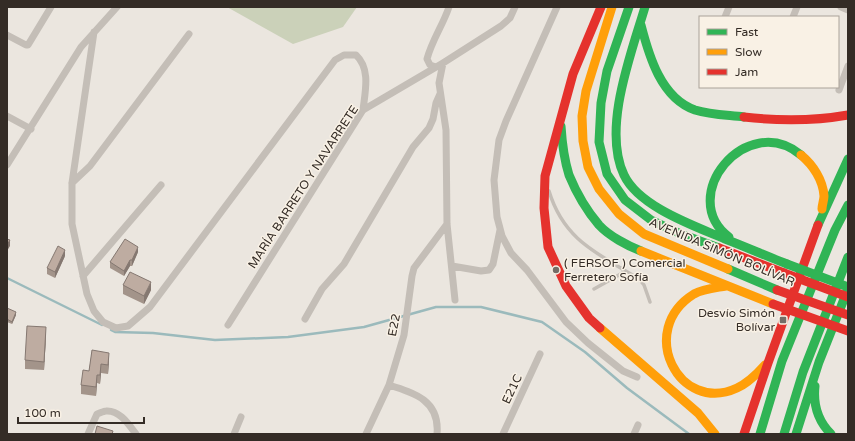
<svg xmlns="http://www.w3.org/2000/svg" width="855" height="441" viewBox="0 0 855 441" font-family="'Varela Round',sans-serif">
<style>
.green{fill:#cbd1b9}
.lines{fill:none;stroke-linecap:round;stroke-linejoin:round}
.stream{stroke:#9bbabc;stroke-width:2.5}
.lane{stroke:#c4beb7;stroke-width:3.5}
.street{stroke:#c4beb7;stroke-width:7}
.fast{stroke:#30b455;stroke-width:9}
.slow{stroke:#ff9f0a;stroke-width:9}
.jam{stroke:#e5322d;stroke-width:9}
.fast-bridge{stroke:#30b455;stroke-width:9}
.jam-bridge{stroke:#e5322d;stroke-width:9}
.wall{fill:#a3948a}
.shaded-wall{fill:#857871}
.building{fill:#beaca1;stroke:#857871}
.poi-dot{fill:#746d67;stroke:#f9f1e5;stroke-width:1.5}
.labels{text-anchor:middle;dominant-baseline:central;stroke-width:3;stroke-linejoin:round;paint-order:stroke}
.street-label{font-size:12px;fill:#342c26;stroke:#f9f1e5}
.poi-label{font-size:12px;fill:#342c26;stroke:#f9f1e5;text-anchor:start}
</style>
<rect width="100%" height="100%" fill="#ebe6df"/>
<path class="green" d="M 227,7 L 357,7 L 343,27 L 293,44 Z"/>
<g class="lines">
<path class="stream" d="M 7,278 L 102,325
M 111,330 L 115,332 L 153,333 L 215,340 L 288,337 L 364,327 L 436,307 L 481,307 L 542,322 L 585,352 L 627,388 L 689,434"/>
<path class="lane" d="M 549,191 C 564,241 599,254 639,279 L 644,285 L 650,302
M 594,289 L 626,271"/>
<path class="street" d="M 557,7 L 506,121 L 499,140 L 494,180 L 497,217 L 502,236 L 511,253 L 527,270 L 566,322 L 588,343 L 623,371 L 637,377
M 841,7 L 848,10
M 725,17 L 729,7
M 793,17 L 797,7
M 94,32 L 72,183 L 72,224 L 87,294 L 94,311 L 103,322 L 116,328 L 128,326 L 150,307 L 335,60 L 344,55 L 356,55 C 371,69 365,92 363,110
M 7,35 L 26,45 L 28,45 L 51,7
M 443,63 L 439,83 L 446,130 L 447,224 L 455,300
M 436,67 L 430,65 L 427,59 C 432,40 443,25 449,7
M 839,90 L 848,66
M 7,116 L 31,129
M 7,165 L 81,47 L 117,7
M 72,183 L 90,166 L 189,34
M 452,266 L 481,271 L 489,270 L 493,264 L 500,230
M 83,276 L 161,185
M 305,319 L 322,289 L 344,264 L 413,147 L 429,128 L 433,119 L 436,103 L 440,94
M 228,325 L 363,110 L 443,63 L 501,26 L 510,18 L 515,7
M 389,385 C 415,393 440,401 437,434
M 88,434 L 97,414 C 100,413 104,411 106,411 C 120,410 129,425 136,434
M 234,434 L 241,417
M 366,434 L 389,385 L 404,335 L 412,276 L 414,268 L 447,224
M 503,434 L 540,354
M 634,434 L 638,425"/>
<path class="fast" d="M 629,7 L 607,71 L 601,103 L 599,142 L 607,174 L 625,200 L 651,220 L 681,234 L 719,248
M 645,7 C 631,54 602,129 624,175 C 639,207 695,226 725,239 C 746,247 766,256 787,264
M 641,25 C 649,56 661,98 695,110 C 711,115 728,115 744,117
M 561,126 C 562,142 564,159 569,175 C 576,192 587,211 599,225 C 609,236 628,246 641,251
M 818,225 L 848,159
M 729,237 C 676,197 746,110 801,155
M 728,269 L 777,290
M 815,386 C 813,404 818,421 831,434
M 760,434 L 782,361 L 835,230 L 848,205
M 784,434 L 803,372 L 848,257
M 796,434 L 819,362 L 848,289"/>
<path class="slow" d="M 612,7 L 586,91 L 582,116 L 583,141 L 588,167 L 599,189 L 619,214 L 644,234 L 728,269
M 801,155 C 813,165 823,180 824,196 C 824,200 822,205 822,209
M 641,251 L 773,304
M 726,286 C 715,288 703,289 694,294 C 636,330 679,415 737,388 C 748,383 757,374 765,365
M 600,328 L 698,413 L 715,434"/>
<path class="jam" d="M 744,117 C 779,121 814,121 848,115
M 719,248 L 784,273
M 600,328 L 589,318 L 566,286 L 548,247 L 544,208 L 545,176 L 573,74 L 601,7
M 744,434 L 768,363 L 818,225"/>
<path class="fast-bridge" d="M 787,264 L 848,287"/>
<path class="jam-bridge" d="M 784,273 L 848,297
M 777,290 L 848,315
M 773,304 L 848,331"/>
</g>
<path class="wall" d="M 138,252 L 132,266 L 130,266 L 124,276 L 110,268 L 110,262 Z
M 65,256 L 55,278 L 47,274 L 47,268 Z
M 123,285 L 151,290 L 144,304 L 123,294 Z
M 7,309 L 16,315 L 12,324 L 7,322 Z
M 46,336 L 44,370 L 25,369 L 25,360 Z
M 92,350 L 109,361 L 108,374 L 101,373 L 100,384 L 97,383 L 96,396 L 81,394 L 81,385 L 89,371 Z"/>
<path class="shaded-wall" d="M 10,240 L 10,246 L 7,251 L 7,245 Z
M 138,247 L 138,252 L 132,266 L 132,260 Z
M 65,250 L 65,256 L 55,278 L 55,272 Z
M 130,260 L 130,266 L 124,276 L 124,271 Z
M 151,282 L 151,290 L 144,304 L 144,296 Z
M 16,312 L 16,315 L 12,324 L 12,322 Z
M 46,327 L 46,336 L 44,370 L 44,362 Z
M 109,353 L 109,361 L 108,374 L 108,365 Z
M 101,364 L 101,373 L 100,384 L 100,375 Z
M 97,375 L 97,383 L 96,396 L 96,387 Z"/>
<path class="building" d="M 7,239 L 10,240 L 7,245 Z
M 125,239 L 138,247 L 132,260 L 130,260 L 124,271 L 110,262 Z
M 58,246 L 65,250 L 55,272 L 47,268 Z
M 130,272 L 151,282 L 144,296 L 123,285 Z
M 7,308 L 16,312 L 12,322 L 7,319 Z
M 27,326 L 46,327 L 44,362 L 25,360 Z
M 92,350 L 109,353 L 108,365 L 101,364 L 100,375 L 97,375 L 96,387 L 81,385 L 83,370 L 89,371 Z
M 97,426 L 113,431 L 112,434 L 95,434 Z"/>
<g class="poi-dot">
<circle cx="556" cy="270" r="4"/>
<rect x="779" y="316" width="8" height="8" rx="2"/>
</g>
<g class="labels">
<g class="street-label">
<text transform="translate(303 187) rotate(-57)">MARÍA BARRETO Y NAVARRETE</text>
<text transform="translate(722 252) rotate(23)">AVENIDA SIMÓN BOLÍVAR</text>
<text transform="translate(394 325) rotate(-79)">E22</text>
<text transform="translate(512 389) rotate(-65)">E21C</text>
</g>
<g class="poi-label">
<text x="564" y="263">( FERSOF ) Comercial<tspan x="564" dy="14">Ferretero Sofía</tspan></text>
<text x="775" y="313" text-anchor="end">Desvío Simón<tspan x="775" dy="14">Bolívar</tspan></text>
</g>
</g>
<rect width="855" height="441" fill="none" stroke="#342c26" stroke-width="16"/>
<rect x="699" y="16" width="140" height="72" fill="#f9f1e5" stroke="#aaa299"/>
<rect x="707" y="29" width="20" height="6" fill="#30b455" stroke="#aaa299"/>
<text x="735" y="36" font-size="12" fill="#342c26">Fast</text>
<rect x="707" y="49" width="20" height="6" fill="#ff9f0a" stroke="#aaa299"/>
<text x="735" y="56" font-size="12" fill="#342c26">Slow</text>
<rect x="707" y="69" width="20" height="6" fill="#e5322d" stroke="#aaa299"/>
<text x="735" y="76" font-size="12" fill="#342c26">Jam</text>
<path d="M18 417v6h126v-6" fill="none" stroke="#342c26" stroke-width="2"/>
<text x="24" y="417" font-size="12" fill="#342c26" stroke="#f9f1e5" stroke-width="3" paint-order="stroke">100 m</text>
</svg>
